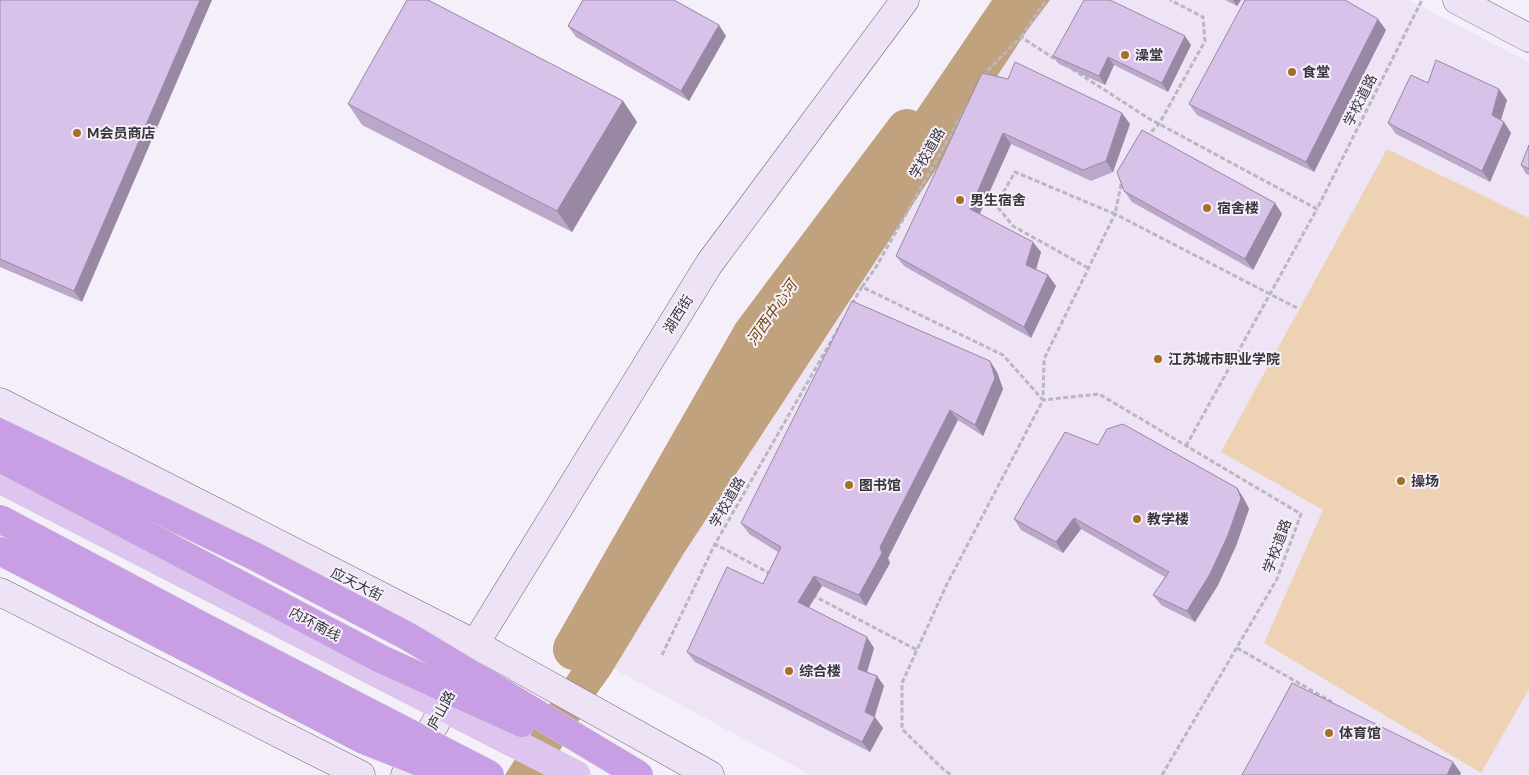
<svg xmlns="http://www.w3.org/2000/svg" width="1529" height="775" viewBox="0 0 1529 775" font-family="'DM Sans','Noto Sans SC',sans-serif">
<style>
.built{fill:#eee4f6}
.green{fill:#edd3b4}
.water{fill:#c0a27e}
.lines{fill:none;stroke-linecap:round;stroke-linejoin:round}
.river{stroke:#c0a27e;stroke-width:42}
.secondary-casing{stroke:#6b656f;stroke-width:29}
.primary-casing{stroke:#cfcfd0;stroke-width:29}
.path{stroke:#bbb6bf;stroke-width:3;stroke-dasharray:5 2.5;stroke-linecap:butt}
.secondary{stroke:#eee2f7;stroke-width:28}
.primary{stroke:#dec5ef;stroke-width:28}
.highway-bridge-casing{stroke:#cfcfd0;stroke-width:29;stroke-linecap:butt}
.highway-bridge{stroke:#c89fe4;stroke-width:28}
.wall{fill:#bba7c9}
.shaded-wall{fill:#9888a4}
.building{fill:#d9c2ea;stroke:#9888a4}
.poi-dot{fill:#a37127;stroke:#f5effa;stroke-width:2}
.labels{text-anchor:middle;dominant-baseline:central;stroke-width:4;stroke-linejoin:round;paint-order:stroke}
.poi-label{font-size:14px;font-weight:bold;fill:#38363a;stroke:#f5effa;text-anchor:start}
.street-label{font-size:14px;fill:#38363a;stroke:#f5effa}
.water-label{font-size:15px;font-style:italic;fill:#744c0c;stroke:#f5effa}
</style>
<rect width="100%" height="100%" fill="#f5effa"/>
<path class="built" d="M 1023,0 L 1409,0 L 1529,62 L 1529,775 L 811,775 L 590,656 Z"/>
<path class="green" d="M 1387,149 L 1529,218 L 1529,689 L 1481,773 L 1264,643 L 1323,510 L 1221,452 Z"/>
<path class="water" d="M 992,0 L 1050,0 L 1026,32 L 684,553 L 610,675 L 590,703 L 544,775 L 505,775 L 594,634 L 795,290 Z"/>
<g class="lines">
<path class="river" d="M 574,649 L 754,334 L 907,130"/>
<defs>
<path id="secondary" d="M 1457,0 L 1529,38
M 0,402 L 475,644 L 710,775
M 0,592 L 361,775
M 405,775 L 436,722 L 475,644 L 709,264 L 905,0"/>
<path id="primary" d="M 0,479 L 576,775"/>
</defs>
<use href="#secondary" class="secondary-casing"/>
<use href="#primary" class="primary-casing"/>
<path class="path" d="M 1021,37 L 1046,0
M 1072,69 L 1148,118 L 1317,209 L 1422,0
M 984,77 L 987,71 L 1021,37 L 1058,61
M 1146,137 L 1159,124 L 1205,41 L 1203,17 L 1170,0
M 1088,268 L 1013,226 L 996,205 L 1015,172 L 1115,214 L 1122,180
M 862,287 L 876,267 L 966,108
M 852,304 L 862,287 L 1003,355 L 1043,400 L 946,586 L 902,683 L 902,729 L 945,771 L 952,775
M 1186,446 L 1317,209
M 771,574 L 715,544 L 842,322
M 812,595 L 917,650
M 1237,648 L 1332,702
M 662,655 L 715,544
M 1162,775 L 1277,579 L 1301,514 L 1099,394 L 1043,400 L 1044,359 L 1115,214 L 1299,309"/>
<use href="#secondary" class="secondary"/>
<use href="#primary" class="primary"/>
<defs>
<path id="highway-bridge" d="M 0,433 L 256,557 L 409,637 L 639,775
M 0,458 L 381,659 L 522,723
M 0,519 L 200,625 L 490,775
M 0,551 L 364,740 L 453,775"/>
</defs>
<use href="#highway-bridge" class="highway-bridge-casing"/>
<use href="#highway-bridge" class="highway-bridge"/>
</g>
<path class="wall" d="M 0,0 L 82,302 L 0,267 Z
M 1225,0 L 1241,0 L 1237,6 Z
M 568,26 L 726,36 L 689,101 L 576,37 Z
M 1386,30 L 1314,172 L 1197,115 L 1189,104 Z
M 1191,45 L 1168,92 L 1114,65 L 1105,85 L 1059,64 L 1053,56 Z
M 1008,79 L 1130,124 L 1113,172 L 1091,181 L 1011,144 L 980,214 L 1041,252 L 1036,270 L 1048,275 L 1056,286 L 1031,338 L 904,266 L 896,256 Z
M 1428,83 L 1507,100 L 1501,120 L 1504,122 L 1511,133 L 1490,182 L 1396,134 L 1388,123 Z
M 623,101 L 637,122 L 572,232 L 362,125 L 348,104 Z
M 1529,145 L 1529,175 L 1526,174 L 1521,165 Z
M 1124,191 L 1275,203 L 1282,214 L 1253,270 L 1132,202 Z
M 997,372 L 1003,389 L 983,436 L 958,420 L 888,558 L 890,563 L 866,606 L 822,586 L 809,608 L 874,648 L 867,672 L 877,676 L 884,686 L 874,717 L 883,728 L 870,752 L 695,662 L 687,652 L 763,584 L 778,552 L 749,534 L 741,523 Z
M 1098,445 L 1237,488 L 1244,499 L 1249,509 L 1236,546 L 1218,585 L 1195,622 L 1161,605 L 1153,595 L 1165,577 L 1081,529 L 1063,553 L 1021,530 L 1014,519 Z"/>
<path class="shaded-wall" d="M 200,0 L 212,0 L 82,302 L 74,291 Z
M 1233,0 L 1241,0 L 1237,6 Z
M 1378,19 L 1386,30 L 1314,172 L 1306,162 Z
M 719,25 L 726,36 L 689,101 L 681,91 Z
M 1185,36 L 1191,45 L 1168,92 L 1162,83 Z
M 1108,57 L 1114,65 L 1105,85 L 1099,76 Z
M 1499,89 L 1507,100 L 1499,126 L 1492,115 Z
M 623,101 L 637,122 L 572,232 L 557,211 Z
M 1122,113 L 1130,124 L 1113,172 L 1106,161 Z
M 1504,122 L 1511,133 L 1490,182 L 1482,171 Z
M 1003,133 L 1011,144 L 977,219 L 970,209 Z
M 1275,203 L 1282,214 L 1253,270 L 1245,259 Z
M 1033,242 L 1041,252 L 1034,276 L 1026,265 Z
M 1048,275 L 1056,286 L 1031,338 L 1024,327 Z
M 990,361 L 997,372 L 1003,389 L 983,436 L 975,425 Z
M 950,410 L 958,420 L 888,558 L 890,563 L 866,606 L 859,595 L 880,547 Z
M 1237,488 L 1244,499 L 1249,509 L 1236,546 L 1218,585 L 1195,622 L 1187,611 Z
M 1074,518 L 1081,529 L 1063,553 L 1056,542 Z
M 814,576 L 822,586 L 805,613 L 798,602 Z
M 867,637 L 874,648 L 865,679 L 858,669 Z
M 877,676 L 884,686 L 873,722 L 875,717 L 883,728 L 870,752 L 862,742 L 865,712 Z
M 1453,762 L 1461,773 L 1460,775 L 1447,775 Z"/>
<path class="building" d="M 0,0 L 200,0 L 74,291 L 0,259 Z
M 407,0 L 428,0 L 623,101 L 557,211 L 348,104 Z
M 583,0 L 674,0 L 719,25 L 681,91 L 568,26 Z
M 1084,0 L 1110,0 L 1185,36 L 1162,83 L 1108,57 L 1099,76 L 1053,56 Z
M 1245,0 L 1345,0 L 1378,19 L 1306,162 L 1189,104 Z
M 1436,60 L 1499,89 L 1492,115 L 1504,122 L 1482,171 L 1388,123 L 1411,75 L 1428,83 Z
M 1015,62 L 1122,113 L 1106,161 L 1083,170 L 1003,133 L 970,209 L 1033,242 L 1026,265 L 1048,275 L 1024,327 L 896,256 L 982,73 L 1008,79 Z
M 1142,130 L 1275,203 L 1245,259 L 1124,191 L 1117,172 Z
M 1529,145 L 1529,169 L 1521,165 Z
M 852,301 L 990,361 L 995,378 L 975,425 L 950,410 L 880,547 L 882,553 L 859,595 L 814,576 L 798,602 L 867,637 L 858,669 L 877,676 L 865,712 L 875,717 L 862,742 L 687,652 L 727,567 L 763,584 L 781,547 L 741,523 Z
M 1123,424 L 1237,488 L 1241,498 L 1228,535 L 1210,574 L 1187,611 L 1153,595 L 1169,572 L 1074,518 L 1056,542 L 1014,519 L 1065,432 L 1098,445 L 1107,429 Z
M 1292,683 L 1453,762 L 1447,775 L 1242,775 Z"/>
<g class="poi-dot">
<circle cx="1125" cy="55" r="5"/>
<circle cx="1292" cy="72" r="5"/>
<circle cx="77" cy="133" r="5"/>
<circle cx="960" cy="200" r="5"/>
<circle cx="1207" cy="208" r="5"/>
<circle cx="1158" cy="359" r="5"/>
<circle cx="1401" cy="481" r="5"/>
<circle cx="849" cy="485" r="5"/>
<circle cx="1137" cy="519" r="5"/>
<circle cx="789" cy="671" r="5"/>
<circle cx="1329" cy="733" r="5"/>
</g>
<g class="labels">
<g class="poi-label">
<text x="1135" y="55">澡堂</text>
<text x="1302" y="72">食堂</text>
<text x="87" y="133">M会员商店</text>
<text x="970" y="200">男生宿舍</text>
<text x="1217" y="208">宿舍楼</text>
<text x="1168" y="359">江苏城市职业学院</text>
<text x="1411" y="481">操场</text>
<text x="859" y="485">图书馆</text>
<text x="1147" y="519">教学楼</text>
<text x="799" y="671">综合楼</text>
<text x="1339" y="733">体育馆</text>
</g>
<g class="street-label">
<text transform="translate(1360 100) rotate(-63)">学校道路</text>
<text transform="translate(927 153) rotate(-60)">学校道路</text>
<text transform="translate(678 314) rotate(-58)">湖西街</text>
<text transform="translate(727 502) rotate(-60)">学校道路</text>
<text transform="translate(1277 546) rotate(-70)">学校道路</text>
<text transform="translate(357 584) rotate(27)">应天大街</text>
<text transform="translate(315 624) rotate(28)">内环南线</text>
<text transform="translate(441 710) rotate(-62)">庐山路</text>
</g>
<g class="water-label">
<text transform="translate(772 313) rotate(-55)">河西中心河</text>
</g>
</g>
</svg>
